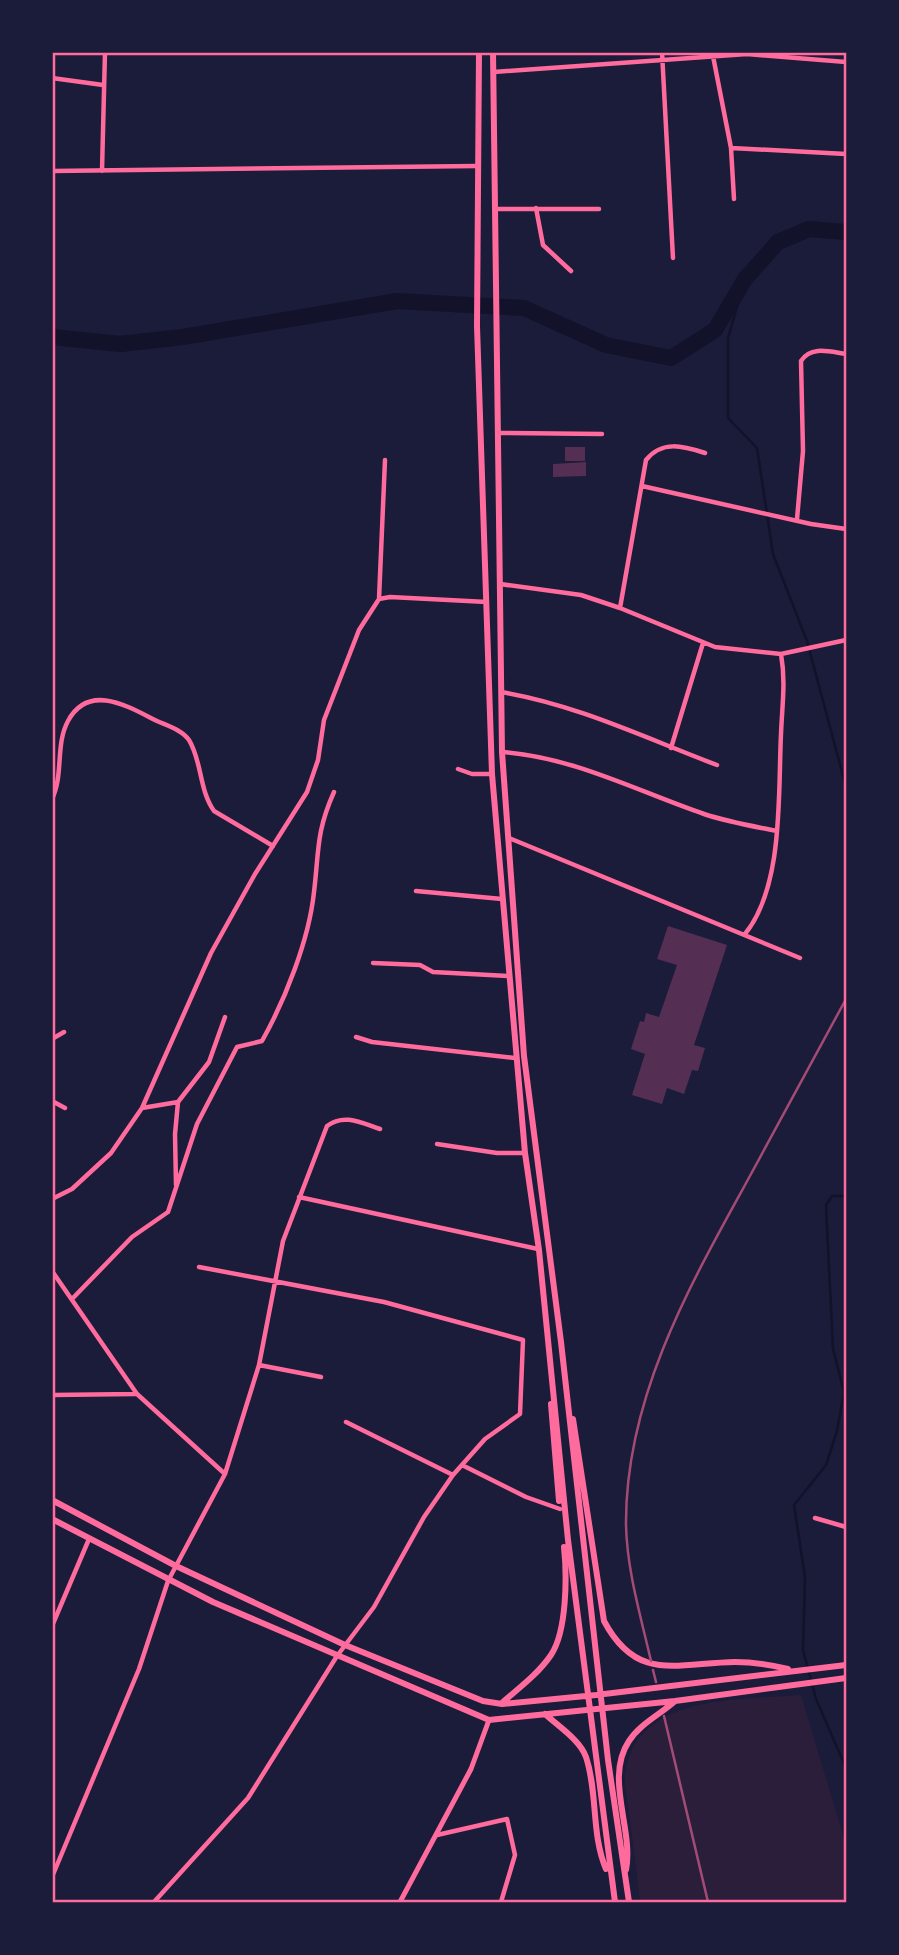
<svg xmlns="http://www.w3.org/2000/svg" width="899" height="1955" viewBox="0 0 899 1955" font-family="Rubik,sans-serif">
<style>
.green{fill:#2a1e3b}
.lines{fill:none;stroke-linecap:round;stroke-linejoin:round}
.stream{stroke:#12122b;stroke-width:2.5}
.river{stroke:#12122b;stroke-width:16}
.building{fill:#542f53}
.minor{stroke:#ff6b9d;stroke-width:4.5}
.tertiary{stroke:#ff6b9d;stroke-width:5}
.primary{stroke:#ff6b9d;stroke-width:6}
.rail{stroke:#a44b75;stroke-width:2.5}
.neatline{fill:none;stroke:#ff6b9d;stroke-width:2.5}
</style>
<rect width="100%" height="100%" fill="#1b1b3a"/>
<path class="green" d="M 801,1695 L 846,1845 L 846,1902 L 640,1902 C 637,1873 633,1843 629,1813 C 628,1801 624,1787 625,1776 C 634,1693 740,1700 801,1695 Z"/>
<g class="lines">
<path class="stream" d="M 745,279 L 728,338 L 728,418 L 757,448 L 773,554 L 807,641 L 846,787
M 846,1196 L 832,1196 L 826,1205 L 833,1349 L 844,1392 L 837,1431 L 826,1465 L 794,1505 L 805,1577 L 803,1650 L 816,1699 L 846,1768"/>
<path class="river" d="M 52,337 L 120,344 L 183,337 L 397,301 L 524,308 L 606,345 L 671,358 L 715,330 L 745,279 L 778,242 L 809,229 L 846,232"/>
</g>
<path class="building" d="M 565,447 L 585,447 L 585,461 L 565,461 Z
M 586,462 L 586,476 L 553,477 L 553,464 Z
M 668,926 L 727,945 L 694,1045 L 705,1048 L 698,1071 L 692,1070 L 684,1094 L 667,1088 L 662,1104 L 632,1095 L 645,1054 L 631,1049 L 640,1021 L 644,1022 L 646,1013 L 659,1017 L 677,965 L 657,959 Z"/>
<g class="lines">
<path class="minor" d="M 662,52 L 673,258
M 713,56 L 731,148 L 734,199
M 494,72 L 747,54 L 846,62
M 52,78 L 103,85
M 731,148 L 846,154
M 52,171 L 477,166
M 102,171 L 105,52
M 536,208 L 543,245 L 571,271
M 495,209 L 599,209
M 498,433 L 602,434
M 642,486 L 811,524 L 846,529
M 797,519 L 803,451 L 801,361 C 811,345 831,352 846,354
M 500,584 L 581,595 L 620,608 L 715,647 L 781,654 L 846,640
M 379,599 L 385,460
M 620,608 L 646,460 C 662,440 683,446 705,453
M 501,692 C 578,705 645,738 717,765
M 671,748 L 703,643
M 502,752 C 573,757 637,791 704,814 C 728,822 752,826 777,831
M 458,769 L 472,774 L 492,774
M 52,799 C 64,774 55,745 68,721 C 89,682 129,707 157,721 C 168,726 182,730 189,740 C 202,761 199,790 214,811 L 273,846
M 509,838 L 800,958
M 416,891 L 502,899
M 745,934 C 784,886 778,793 781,734 C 782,706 786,682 781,654
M 373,963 L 420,965 L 433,972 L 508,976
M 356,1037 L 372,1042 L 515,1058
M 52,1039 L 64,1032
M 52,1101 L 65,1108
M 142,1108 L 178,1102
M 437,1144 L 497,1153 L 525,1153
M 176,1185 L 175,1134 L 178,1102 L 209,1062 L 225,1017
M 299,1197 L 538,1249
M 52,1199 L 72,1189 L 111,1153 L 142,1108 L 211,953 L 255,874 L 307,792 L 318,760 L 324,720 L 359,630 L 379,599 L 390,597 L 487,602
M 52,1271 L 137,1394 L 225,1474
M 73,1298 L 132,1237 L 168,1212 L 197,1124 L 237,1047 L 262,1041 C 285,1000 309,940 314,892 C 319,851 316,832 334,792
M 259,1365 L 321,1377
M 52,1395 L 136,1394
M 346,1422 L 453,1475
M 462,1465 L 526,1497 L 560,1509
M 815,1518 L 846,1527
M 52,1626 L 89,1539
M 437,1835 L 507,1819 L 515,1855 L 501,1902
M 52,1877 L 139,1669 L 168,1581 L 225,1474 L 259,1365 L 283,1241 L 327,1126 C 344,1113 362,1123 380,1129
M 154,1902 L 248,1798 L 337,1656 L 374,1607 L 424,1517 L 453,1475 L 485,1439 L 520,1414 L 523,1340 L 384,1302 L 199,1267"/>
<path class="tertiary" d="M 400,1902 L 471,1769 L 489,1720"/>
<path class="primary" d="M 479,52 L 477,326 L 492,774 L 525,1153 L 539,1250 L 568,1540 L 615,1902
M 493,52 L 502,752 L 524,1056 L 561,1342 L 608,1760 L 629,1902
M 551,1404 L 559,1501
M 573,1419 L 604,1621 C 637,1683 677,1663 735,1662 C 752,1662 771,1665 788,1669
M 52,1500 L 176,1566 L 345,1645 L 483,1701 L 502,1704 L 596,1695 L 846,1665
M 52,1519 L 213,1602 L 489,1720 L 675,1701 L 846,1678
M 503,1702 C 519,1688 538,1674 551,1655 C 567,1631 567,1576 564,1547
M 545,1714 C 558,1726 580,1740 586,1757 C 598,1793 591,1834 606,1869
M 626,1870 C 634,1830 604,1778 629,1741 C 640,1724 659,1715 674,1702"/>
<path class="rail" d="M 651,1661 C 641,1617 627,1571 626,1525 C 625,1401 687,1290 745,1185 C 779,1123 813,1061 846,999
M 653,1670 L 656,1682
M 664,1716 L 708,1902"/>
</g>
<rect width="899" height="1955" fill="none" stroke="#1b1b3a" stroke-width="108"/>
<rect x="54" y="54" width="791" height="1847" class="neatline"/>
</svg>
